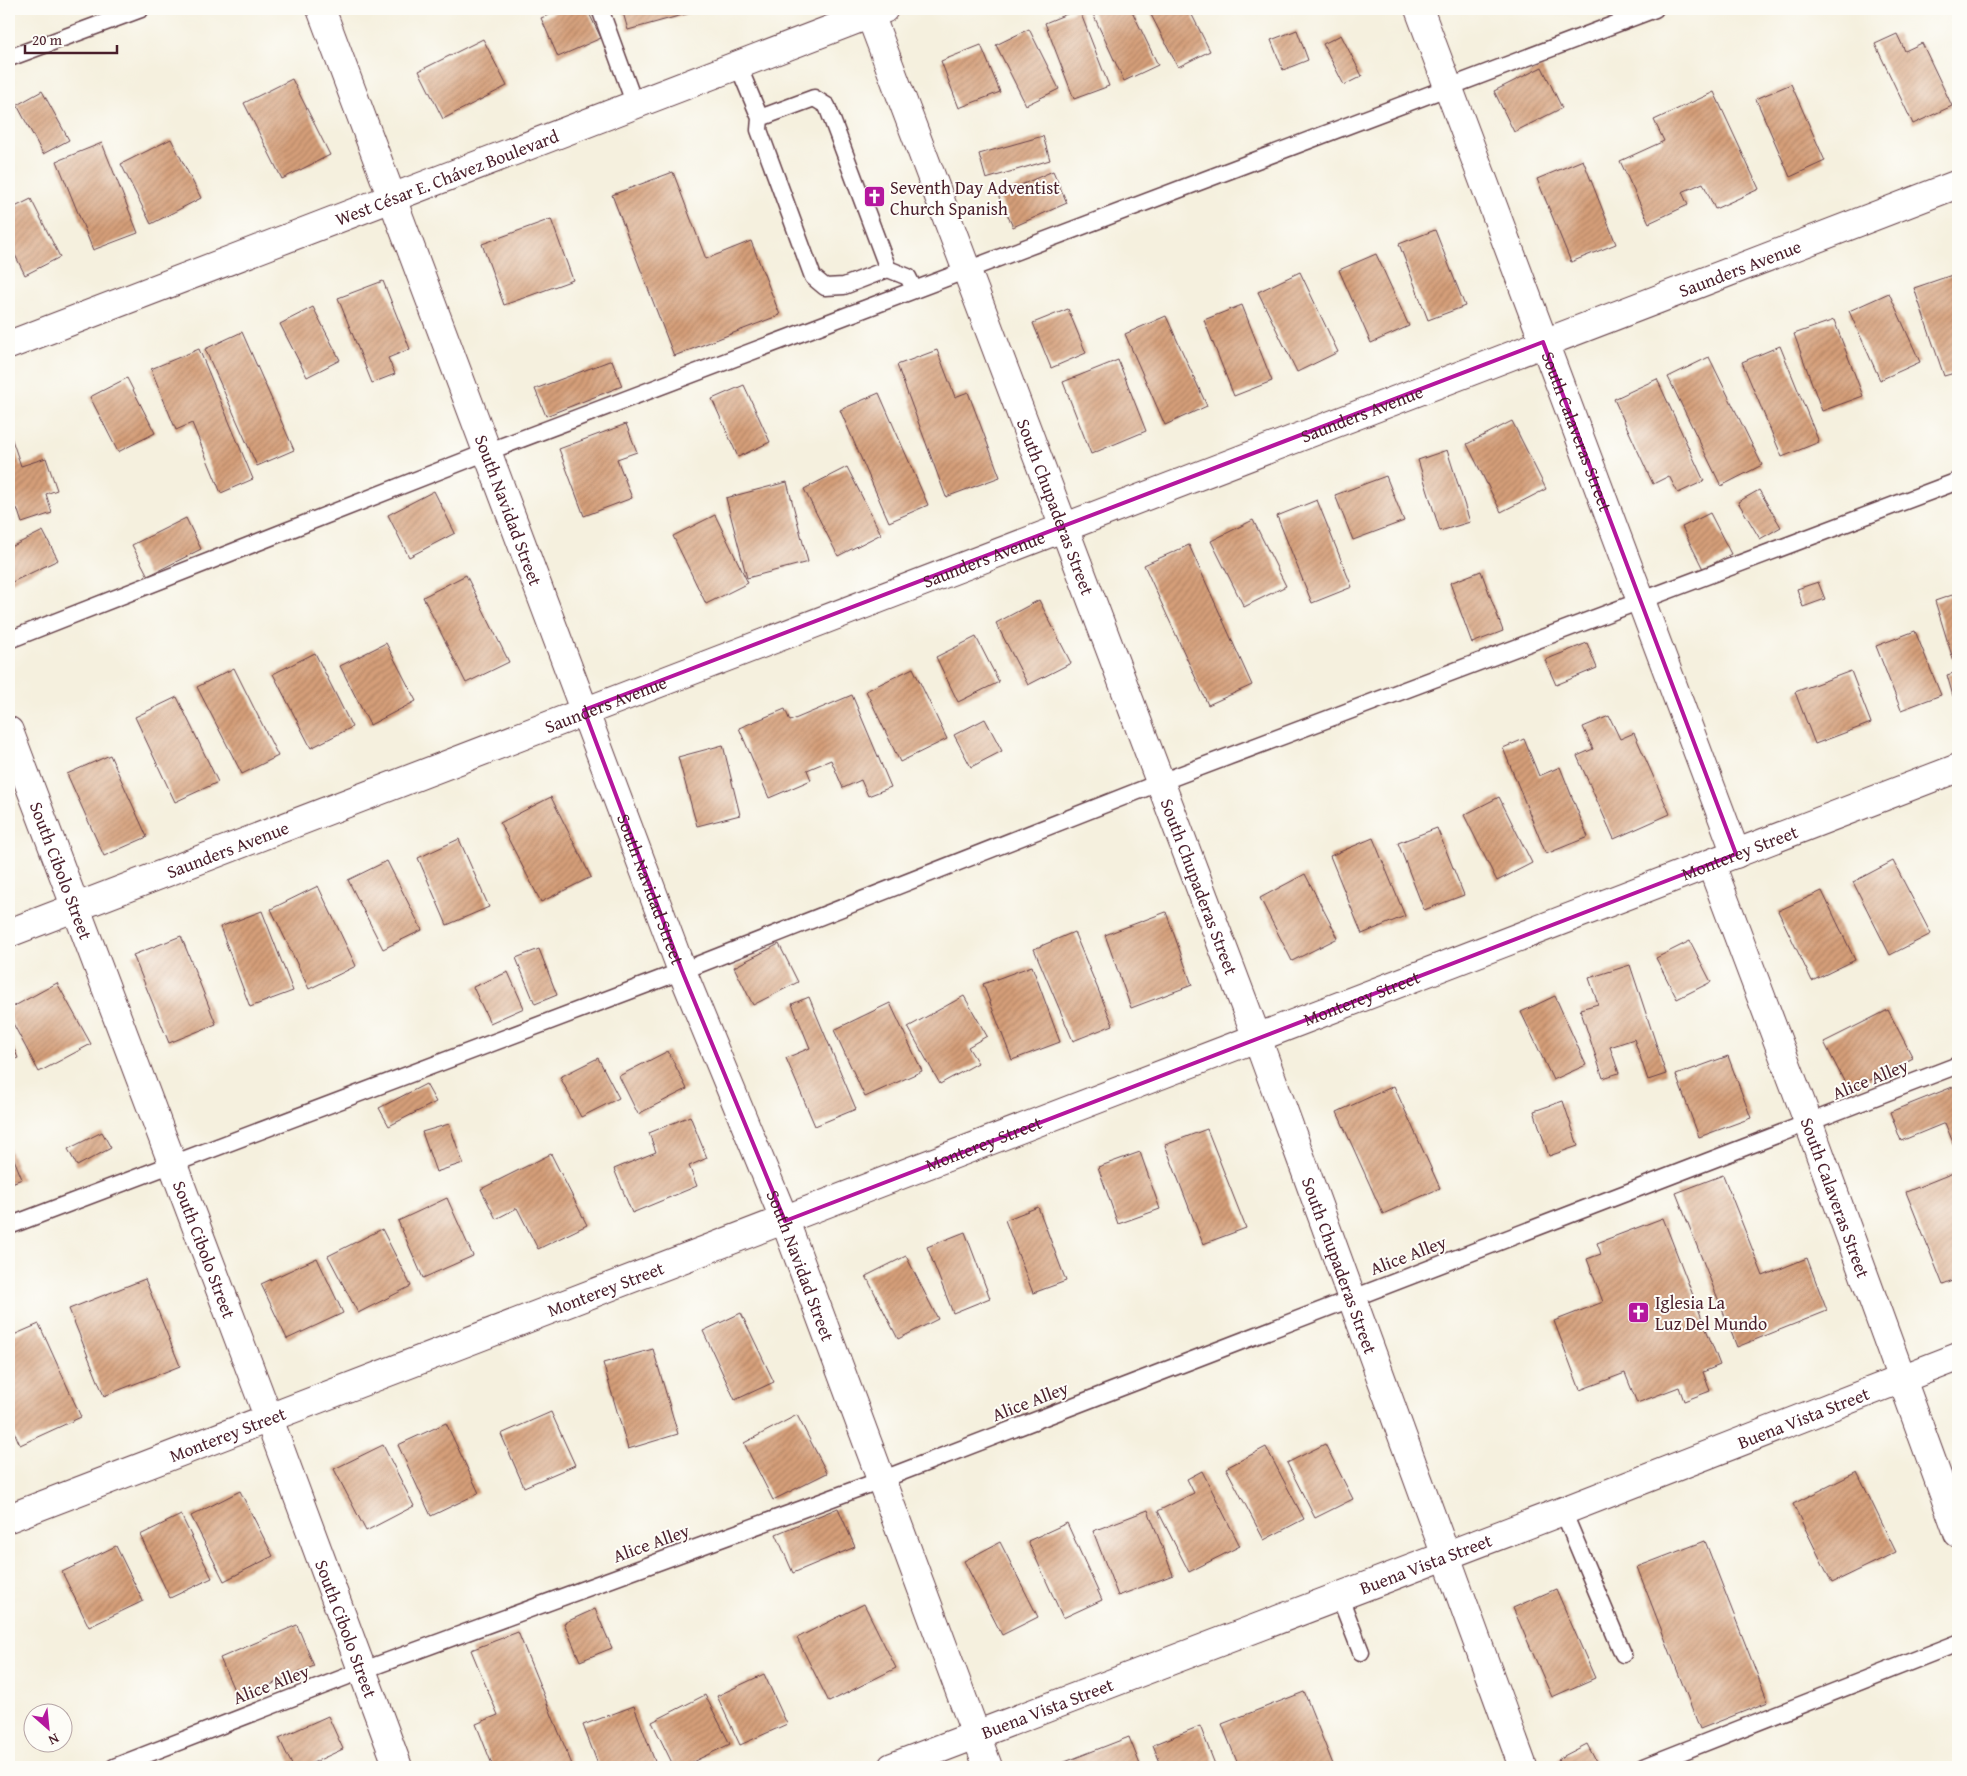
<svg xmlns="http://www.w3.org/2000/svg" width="1967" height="1776" viewBox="0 0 1967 1776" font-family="'Gentium Book Plus',serif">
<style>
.building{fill:url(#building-hatch)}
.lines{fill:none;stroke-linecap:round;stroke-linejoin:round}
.lane-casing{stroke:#643e46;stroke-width:19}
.street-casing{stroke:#643e46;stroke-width:30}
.secondary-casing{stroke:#643e46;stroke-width:30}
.primary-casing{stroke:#643e46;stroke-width:30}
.lane{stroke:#fff;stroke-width:16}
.street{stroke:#fff;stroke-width:28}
.secondary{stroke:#fff;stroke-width:28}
.primary{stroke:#fff;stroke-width:28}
.marked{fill:none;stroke:#b5179e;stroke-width:4;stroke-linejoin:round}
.labels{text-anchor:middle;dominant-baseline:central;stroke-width:4;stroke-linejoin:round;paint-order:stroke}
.street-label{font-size:18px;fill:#4a1f2b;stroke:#fdfcf7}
.poi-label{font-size:18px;fill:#4a1f2b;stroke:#fdfcf7;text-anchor:start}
</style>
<defs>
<pattern id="building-hatch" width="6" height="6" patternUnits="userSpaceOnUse" patternTransform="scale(1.25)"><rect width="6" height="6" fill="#d59f79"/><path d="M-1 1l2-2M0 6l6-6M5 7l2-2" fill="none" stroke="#af8163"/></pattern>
</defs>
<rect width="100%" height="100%" fill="#fdfcf7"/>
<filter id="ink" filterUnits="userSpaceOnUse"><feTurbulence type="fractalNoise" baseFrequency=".02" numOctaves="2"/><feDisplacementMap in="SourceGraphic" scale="10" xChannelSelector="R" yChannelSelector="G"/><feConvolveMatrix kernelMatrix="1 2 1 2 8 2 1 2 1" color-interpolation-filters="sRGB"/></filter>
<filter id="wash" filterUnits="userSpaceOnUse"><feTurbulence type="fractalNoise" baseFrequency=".0096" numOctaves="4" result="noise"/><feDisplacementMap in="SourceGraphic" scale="20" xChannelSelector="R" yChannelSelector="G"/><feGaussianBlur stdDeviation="1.12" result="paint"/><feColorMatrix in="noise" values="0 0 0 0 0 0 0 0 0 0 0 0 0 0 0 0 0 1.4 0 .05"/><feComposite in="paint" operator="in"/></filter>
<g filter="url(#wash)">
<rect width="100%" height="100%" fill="#f5f0de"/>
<g id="blocks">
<path class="building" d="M 563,9 L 587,9 L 601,38 L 558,57 L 541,18 Z
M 622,9 L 704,9 L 628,30 Z
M 1079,9 L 1109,86 L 1074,99 L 1045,23 Z
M 1098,9 L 1131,9 L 1158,65 L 1124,81 L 1092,12 Z
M 1148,9 L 1189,9 L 1210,51 L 1178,67 Z
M 1232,9 L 1248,9 L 1234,14 Z
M 1029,29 L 1059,89 L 1026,105 L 996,45 Z
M 1297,30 L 1308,60 L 1283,70 L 1271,40 Z
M 1897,34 L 1905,51 L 1922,43 L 1952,106 L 1913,124 L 1875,44 Z
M 1341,35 L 1362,76 L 1344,85 L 1323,44 Z
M 483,39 L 507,86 L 443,119 L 419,71 Z
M 981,45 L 1000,92 L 959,108 L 941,61 Z
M 1542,67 L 1562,108 L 1514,132 L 1494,91 Z
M 292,79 L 330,155 L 282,179 L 244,103 Z
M 1791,84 L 1825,161 L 1790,177 L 1756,99 Z
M 42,91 L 69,140 L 43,154 L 17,105 Z
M 1714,92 L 1759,189 L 1715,209 L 1703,183 L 1682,192 L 1688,205 L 1649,223 L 1620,161 L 1664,141 L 1654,120 Z
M 1043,136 L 1050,160 L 986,179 L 979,154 Z
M 171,139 L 201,198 L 151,224 L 121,164 Z
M 102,143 L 138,233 L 93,250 L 57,161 Z
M 1583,160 L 1616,244 L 1571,262 L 1537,179 Z
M 1053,171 L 1067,203 L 1013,227 L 998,195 Z
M 673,172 L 706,259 L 751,241 L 780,315 L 674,356 L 612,195 Z
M 31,199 L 60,257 L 25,275 L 9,243 L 9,210 Z
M 551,219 L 573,280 L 504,305 L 482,244 Z
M 1435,230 L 1465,306 L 1428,320 L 1399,244 Z
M 1376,254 L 1409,326 L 1371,343 L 1339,270 Z
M 1300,272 L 1338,352 L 1297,372 L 1258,292 Z
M 1955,274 L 1958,283 L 1958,372 L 1944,376 L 1914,288 Z
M 383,281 L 410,349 L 388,358 L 395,374 L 372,383 L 338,298 Z
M 1889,293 L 1920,362 L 1880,380 L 1849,311 Z
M 1242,305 L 1272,381 L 1234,396 L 1204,320 Z
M 313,307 L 340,360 L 307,377 L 280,324 Z
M 1068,309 L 1086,353 L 1051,368 L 1033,323 Z
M 1166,316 L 1207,406 L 1165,425 L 1125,334 Z
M 1834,320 L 1863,396 L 1822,411 L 1794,334 Z
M 242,332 L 294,450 L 257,466 L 205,349 Z
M 1780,346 L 1819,442 L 1782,457 L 1742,362 Z
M 199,349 L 253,479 L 221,493 L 192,423 L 176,430 L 151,369 Z
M 937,350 L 955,397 L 968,392 L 1000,477 L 946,497 L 897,365 Z
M 1709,357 L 1762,465 L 1721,486 L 1668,377 Z
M 612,360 L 622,386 L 546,416 L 535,389 Z
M 1118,360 L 1146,431 L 1091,454 L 1063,382 Z
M 127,378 L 155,433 L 118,452 L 90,397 Z
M 1657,379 L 1704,481 L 1678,493 L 1669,476 L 1653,484 L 1614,399 Z
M 744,385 L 770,442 L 738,457 L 712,399 Z
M 879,393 L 928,505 L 889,522 L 840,410 Z
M 1512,421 L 1546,489 L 1501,512 L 1467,444 Z
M 626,424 L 637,452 L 617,459 L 632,498 L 584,516 L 559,449 Z
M 9,431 L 21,466 L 46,458 L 57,490 L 46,494 L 52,513 L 22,523 L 17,508 L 9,511 Z
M 1447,450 L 1470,522 L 1440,531 L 1418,460 Z
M 847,467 L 881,534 L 838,556 L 804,489 Z
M 1386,476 L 1404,521 L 1353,540 L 1335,495 Z
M 787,482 L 808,562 L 747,578 L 726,498 Z
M 1759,490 L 1781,527 L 1760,539 L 1738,502 Z
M 434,491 L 455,533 L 409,557 L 388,515 Z
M 1317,500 L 1352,587 L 1312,603 L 1277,516 Z
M 1710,513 L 1731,554 L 1703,569 L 1682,527 Z
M 715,515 L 748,583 L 706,604 L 673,536 Z
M 186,518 L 201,549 L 148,576 L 132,545 Z
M 1253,520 L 1286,586 L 1244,607 L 1211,541 Z
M 43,531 L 58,560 L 10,583 L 9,548 Z
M 1189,545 L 1252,685 L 1208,705 L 1144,565 Z
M 1481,571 L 1503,631 L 1472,643 L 1450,583 Z
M 466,575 L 509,662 L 466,683 L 423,597 Z
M 1818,582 L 1825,599 L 1803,607 L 1797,589 Z
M 1958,593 L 1958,694 L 1953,696 L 1947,675 L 1957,672 L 1935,601 Z
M 1039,600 L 1071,663 L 1028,685 L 996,623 Z
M 1915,631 L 1941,695 L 1901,710 L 1876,646 Z
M 976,637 L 999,682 L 958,702 L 936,657 Z
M 386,643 L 416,701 L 370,725 L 340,666 Z
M 1587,643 L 1597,668 L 1556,685 L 1545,660 Z
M 315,653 L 352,727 L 311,748 L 273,674 Z
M 234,668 L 278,756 L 242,774 L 197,687 Z
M 913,668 L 947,739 L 900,762 L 866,691 Z
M 1851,671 L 1871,723 L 1815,744 L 1795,692 Z
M 852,695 L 891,787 L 868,796 L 861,780 L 843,788 L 831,760 L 807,770 L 811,780 L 769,798 L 739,728 L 785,709 L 790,721 Z
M 177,697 L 218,782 L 175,802 L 135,717 Z
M 1609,716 L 1620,739 L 1634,733 L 1670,814 L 1614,839 L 1577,756 L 1593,749 L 1583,727 Z
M 985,719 L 1002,751 L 971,767 L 954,735 Z
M 1524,739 L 1539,776 L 1560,767 L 1588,837 L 1546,854 L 1503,748 Z
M 723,745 L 740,815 L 697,826 L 678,757 Z
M 110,755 L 147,837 L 104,856 L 67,774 Z
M 551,797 L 591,877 L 541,902 L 500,823 Z
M 1499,797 L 1532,863 L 1497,881 L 1464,815 Z
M 1437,828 L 1464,895 L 1424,910 L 1398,843 Z
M 1373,838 L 1405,916 L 1362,934 L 1330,856 Z
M 459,839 L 489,907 L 447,925 L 418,858 Z
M 387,861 L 422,930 L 383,949 L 348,880 Z
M 1893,861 L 1931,934 L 1890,955 L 1853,882 Z
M 1305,874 L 1338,938 L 1292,961 L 1260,898 Z
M 318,886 L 356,966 L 309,989 L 271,909 Z
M 1822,891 L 1855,960 L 1812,981 L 1778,911 Z
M 262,911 L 293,991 L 250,1007 L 220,927 Z
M 1166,912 L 1192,985 L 1131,1008 L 1105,935 Z
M 1074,932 L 1113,1025 L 1073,1041 L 1034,949 Z
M 181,936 L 216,1024 L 169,1043 L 133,955 Z
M 1690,941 L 1711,982 L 1677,999 L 1656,958 Z
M 779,944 L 798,982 L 753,1005 L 734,967 Z
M 539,949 L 557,995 L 535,1004 L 516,958 Z
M 1630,965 L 1666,1074 L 1648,1080 L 1634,1039 L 1610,1047 L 1619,1073 L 1603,1078 L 1580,1009 L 1598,1004 L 1589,978 Z
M 1032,966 L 1060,1042 L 1012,1060 L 983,984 Z
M 508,972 L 524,1008 L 490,1023 L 473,987 Z
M 57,983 L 91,1044 L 39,1072 L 9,1016 L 9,1009 Z
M 964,996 L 987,1036 L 968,1047 L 978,1063 L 940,1084 L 908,1027 Z
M 1555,996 L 1586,1065 L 1553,1080 L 1521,1012 Z
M 809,997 L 856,1109 L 815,1126 L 786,1058 L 810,1048 L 792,1004 Z
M 890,1003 L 922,1071 L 865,1097 L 834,1030 Z
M 1888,1010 L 1913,1058 L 1849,1091 L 1824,1042 Z
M 9,1037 L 18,1058 L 9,1062 Z
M 668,1051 L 687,1089 L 638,1114 L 619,1076 Z
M 1728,1056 L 1751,1118 L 1699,1137 L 1676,1075 Z
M 598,1058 L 619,1098 L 581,1117 L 560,1077 Z
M 426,1084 L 436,1102 L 389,1126 L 379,1108 Z
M 1394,1086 L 1440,1188 L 1383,1214 L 1337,1112 Z
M 1955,1086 L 1958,1094 L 1958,1155 L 1945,1123 L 1901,1141 L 1890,1112 Z
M 1563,1101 L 1578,1146 L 1549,1156 L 1534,1111 Z
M 690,1116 L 707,1158 L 689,1166 L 697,1186 L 632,1213 L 614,1169 L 656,1152 L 649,1133 Z
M 449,1124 L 463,1163 L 436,1172 L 422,1132 Z
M 1207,1129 L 1246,1228 L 1203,1244 L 1165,1145 Z
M 102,1132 L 111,1148 L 77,1166 L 68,1149 Z
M 9,1147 L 22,1179 L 9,1184 Z
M 1140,1152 L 1160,1209 L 1118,1224 L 1098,1167 Z
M 551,1154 L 587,1225 L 538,1249 L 517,1208 L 496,1219 L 481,1189 Z
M 1958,1171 L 1958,1279 L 1943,1285 L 1906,1192 Z
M 1723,1175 L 1763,1276 L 1807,1258 L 1827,1311 L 1737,1347 L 1676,1193 Z
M 447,1198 L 473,1256 L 423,1278 L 398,1221 Z
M 1038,1207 L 1066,1281 L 1033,1293 L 1005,1220 Z
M 1663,1218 L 1720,1365 L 1703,1372 L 1710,1391 L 1684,1401 L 1679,1387 L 1637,1403 L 1625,1373 L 1580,1390 L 1554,1321 L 1603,1302 L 1587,1259 L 1601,1254 L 1597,1243 Z
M 382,1229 L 411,1286 L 358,1313 L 328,1256 Z
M 965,1232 L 990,1298 L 953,1313 L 927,1247 Z
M 906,1256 L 938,1319 L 898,1339 L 866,1276 Z
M 317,1258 L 343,1313 L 287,1339 L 261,1284 Z
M 145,1279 L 180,1366 L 104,1396 L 69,1309 Z
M 741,1313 L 774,1382 L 735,1400 L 703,1331 Z
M 39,1324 L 81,1417 L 20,1445 L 9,1420 L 9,1337 Z
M 653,1349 L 678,1434 L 628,1449 L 603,1363 Z
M 551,1412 L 575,1465 L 524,1487 L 501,1434 Z
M 797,1415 L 827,1473 L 773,1500 L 744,1443 Z
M 446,1423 L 479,1493 L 431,1516 L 398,1445 Z
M 1325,1444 L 1353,1499 L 1315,1518 L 1287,1463 Z
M 383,1445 L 414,1506 L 366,1531 L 334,1469 Z
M 1266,1447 L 1304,1519 L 1264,1540 L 1226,1468 Z
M 1202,1471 L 1240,1546 L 1189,1572 L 1158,1511 L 1194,1493 L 1187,1479 Z
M 1857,1472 L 1896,1552 L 1832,1583 L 1793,1504 Z
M 240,1491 L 273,1556 L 224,1581 L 191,1516 Z
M 838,1508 L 855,1547 L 793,1573 L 776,1534 Z
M 1148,1510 L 1173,1575 L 1118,1596 L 1093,1531 Z
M 181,1515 L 212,1578 L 170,1598 L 140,1535 Z
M 1067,1523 L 1102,1600 L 1063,1618 L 1028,1541 Z
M 1705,1541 L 1768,1702 L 1700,1729 L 1637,1567 Z
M 1000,1542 L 1038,1617 L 1002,1635 L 964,1561 Z
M 116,1546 L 143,1601 L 89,1627 L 62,1572 Z
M 1556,1589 L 1595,1678 L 1552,1697 L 1513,1608 Z
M 864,1604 L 896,1668 L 829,1702 L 797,1638 Z
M 595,1609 L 612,1648 L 580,1661 L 564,1623 Z
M 297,1625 L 314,1666 L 238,1699 L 220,1658 Z
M 518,1632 L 573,1767 L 493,1767 L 476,1724 L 498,1715 L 471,1650 Z
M 764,1674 L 787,1724 L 740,1745 L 717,1696 Z
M 1304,1692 L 1334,1767 L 1239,1767 L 1222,1724 Z
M 705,1695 L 730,1744 L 682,1767 L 674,1767 L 652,1722 Z
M 634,1706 L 657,1767 L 599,1767 L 583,1725 Z
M 328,1716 L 343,1749 L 304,1767 L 293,1767 L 279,1738 Z
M 1200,1726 L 1216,1767 L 1162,1767 L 1153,1745 Z
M 1129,1737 L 1141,1767 L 1052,1767 Z
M 1587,1744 L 1599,1767 L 1563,1767 L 1558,1759 Z"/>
</g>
</g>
<g filter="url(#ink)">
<use href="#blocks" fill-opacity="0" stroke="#643e46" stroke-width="1"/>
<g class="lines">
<defs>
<path id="lane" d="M 600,9 L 635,105
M 9,58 L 141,9
M 738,65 L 760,118 L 759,130 L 813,277 L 825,287 L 844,286 L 888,269 L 908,277 L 914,289
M 760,118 L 814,98 L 827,106 L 888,269
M 9,640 L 487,452 L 1655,9
M 9,1226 L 682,971 L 1161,782 L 1958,481
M 1563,1511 L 1623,1654
M 1339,1595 L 1361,1652
M 114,1767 L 361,1671 L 881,1480 L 1958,1065
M 1643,1767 L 1958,1643"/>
<g id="street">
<path id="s1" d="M 321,9 L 682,971 L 785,1221 L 988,1767"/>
<path id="s2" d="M 868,9 L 1257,1038 L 1523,1767"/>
<path id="s3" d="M 1419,9 L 1736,854"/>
<path id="s4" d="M 9,731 L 269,1419 L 398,1767"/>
<path id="s5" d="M 1711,864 L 1809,1124 L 1958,1533"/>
<path id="s6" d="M 9,933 L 1958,184"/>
<path id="s7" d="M 9,1518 L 1958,768"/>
</g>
<g id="secondary">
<path id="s8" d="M 9,345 L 884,9"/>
</g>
<g id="primary">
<path id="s9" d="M 892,1767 L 1563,1511 L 1958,1357"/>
</g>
</defs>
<use href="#lane" class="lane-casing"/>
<use href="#street" class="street-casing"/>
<use href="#secondary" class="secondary-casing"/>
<use href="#primary" class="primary-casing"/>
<use href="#lane" class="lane"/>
<use href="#street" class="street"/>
<use href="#secondary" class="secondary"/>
<use href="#primary" class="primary"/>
</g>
</g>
<path class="marked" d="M 1543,342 L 1736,854 L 785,1221 L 682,971 L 584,710 Z"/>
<defs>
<symbol id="church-square" viewBox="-11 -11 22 22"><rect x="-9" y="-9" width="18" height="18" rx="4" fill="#b5179e" stroke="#fdfcf7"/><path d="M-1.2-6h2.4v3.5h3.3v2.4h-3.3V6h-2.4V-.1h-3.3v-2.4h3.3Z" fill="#fff"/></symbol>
</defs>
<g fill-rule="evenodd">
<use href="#church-square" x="862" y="184" width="25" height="25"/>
<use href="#church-square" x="1626" y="1300" width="25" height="25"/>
</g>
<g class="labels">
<g class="street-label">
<text stroke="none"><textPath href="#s8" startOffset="469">West César E. Chávez Boulevard</textPath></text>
<text stroke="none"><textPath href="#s6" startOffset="1854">Saunders Avenue</textPath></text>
<text stroke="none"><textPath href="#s6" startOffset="1449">Saunders Avenue</textPath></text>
<text stroke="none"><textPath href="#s3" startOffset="451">South Calaveras Street</textPath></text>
<text stroke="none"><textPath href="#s2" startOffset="532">South Chupaderas Street</textPath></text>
<text stroke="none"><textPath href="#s1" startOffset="535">South Navidad Street</textPath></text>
<text stroke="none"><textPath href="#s6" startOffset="1044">Saunders Avenue</textPath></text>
<text stroke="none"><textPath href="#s6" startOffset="639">Saunders Avenue</textPath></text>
<text stroke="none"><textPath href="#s6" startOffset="234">Saunders Avenue</textPath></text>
<text stroke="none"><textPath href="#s7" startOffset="1854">Monterey Street</textPath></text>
<text stroke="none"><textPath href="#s4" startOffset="149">South Cibolo Street</textPath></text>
<text stroke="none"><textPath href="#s2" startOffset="938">South Chupaderas Street</textPath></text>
<text stroke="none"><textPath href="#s1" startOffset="940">South Navidad Street</textPath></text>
<text stroke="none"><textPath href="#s7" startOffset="1449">Monterey Street</textPath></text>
<text transform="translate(1870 1079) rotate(-22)">Alice Alley</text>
<text stroke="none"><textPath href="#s7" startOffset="1044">Monterey Street</textPath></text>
<text stroke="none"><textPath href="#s5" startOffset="356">South Calaveras Street</textPath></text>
<text stroke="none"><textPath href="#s4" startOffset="554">South Cibolo Street</textPath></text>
<text transform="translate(1408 1255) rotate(-21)">Alice Alley</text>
<text stroke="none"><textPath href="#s1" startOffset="1345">South Navidad Street</textPath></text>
<text stroke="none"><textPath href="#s2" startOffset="1342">South Chupaderas Street</textPath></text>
<text stroke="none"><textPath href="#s7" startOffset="639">Monterey Street</textPath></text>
<text transform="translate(1030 1401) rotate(-21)">Alice Alley</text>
<text stroke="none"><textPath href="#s9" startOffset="976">Buena Vista Street</textPath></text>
<text stroke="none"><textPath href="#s7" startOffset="234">Monterey Street</textPath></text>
<text transform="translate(651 1543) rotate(-20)">Alice Alley</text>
<text stroke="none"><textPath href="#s9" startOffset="571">Buena Vista Street</textPath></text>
<text stroke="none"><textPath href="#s4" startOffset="959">South Cibolo Street</textPath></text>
<text transform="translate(271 1684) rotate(-21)">Alice Alley</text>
<text stroke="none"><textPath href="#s9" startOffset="166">Buena Vista Street</textPath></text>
</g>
<g class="poi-label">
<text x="890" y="187">Seventh Day Adventist<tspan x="890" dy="21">Church Spanish</tspan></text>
<text x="1655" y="1302">Iglesia La<tspan x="1655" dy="21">Luz Del Mundo</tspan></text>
</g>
</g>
<rect width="1967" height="1776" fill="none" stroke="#fdfcf7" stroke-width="30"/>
<g transform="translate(48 1728) rotate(153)"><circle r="24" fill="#fdfcf7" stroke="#b5a4a5"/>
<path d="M0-4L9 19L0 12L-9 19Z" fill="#b5179e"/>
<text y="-8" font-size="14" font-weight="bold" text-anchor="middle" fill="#4a1f2b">N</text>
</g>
<path d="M25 45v8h92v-8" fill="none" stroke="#4a1f2b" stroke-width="2.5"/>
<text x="32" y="45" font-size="15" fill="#4a1f2b" stroke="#fdfcf7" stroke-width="4" paint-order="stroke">20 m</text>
</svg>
